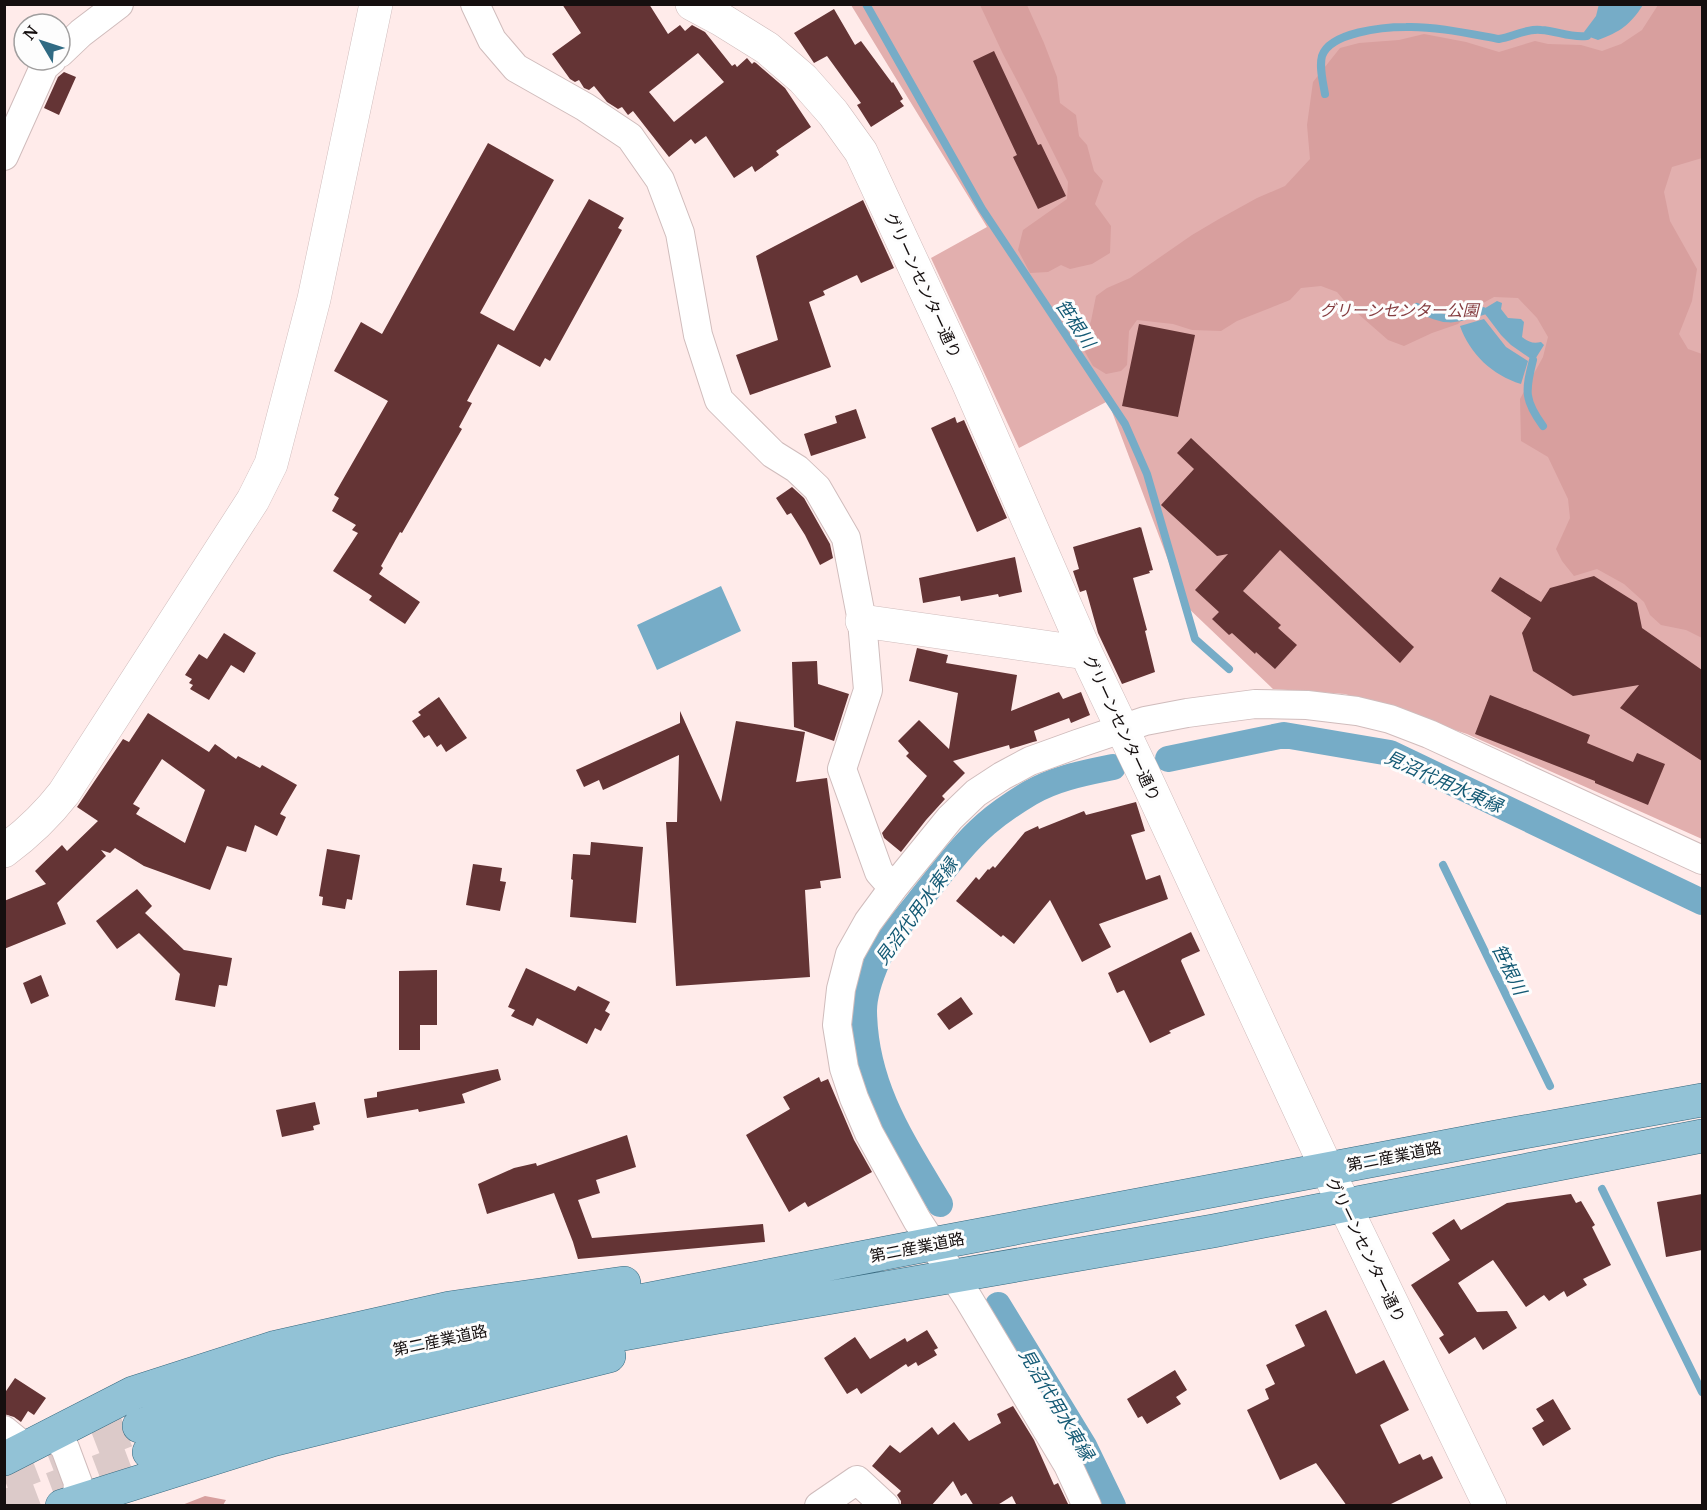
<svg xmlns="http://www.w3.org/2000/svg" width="1707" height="1510" viewBox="0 0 1707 1510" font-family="'Noto Serif','Noto Sans JP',serif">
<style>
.green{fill:#e2afae}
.forest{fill:#d89f9e}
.water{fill:#76acc7}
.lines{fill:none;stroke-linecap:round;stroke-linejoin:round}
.stream{stroke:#76acc7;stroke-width:8}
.canal{stroke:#76acc7;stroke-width:26}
.building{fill:#643435;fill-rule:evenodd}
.primary-tunnel{stroke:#dccac9;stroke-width:33;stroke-dasharray:33 16;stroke-linecap:butt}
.minor-casing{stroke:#d0bcbc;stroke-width:30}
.tertiary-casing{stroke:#d0bcbc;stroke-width:34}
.secondary-casing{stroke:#d0bcbc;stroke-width:34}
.primary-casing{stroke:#37697f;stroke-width:34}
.minor{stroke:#fff;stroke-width:28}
.tertiary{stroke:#fff;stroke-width:33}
.secondary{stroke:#fff;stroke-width:33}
.primary{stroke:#92c2d6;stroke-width:33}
.labels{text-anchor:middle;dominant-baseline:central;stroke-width:6;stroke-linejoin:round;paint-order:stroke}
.street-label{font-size:16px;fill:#150f0f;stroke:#fdfdfd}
.park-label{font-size:16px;font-style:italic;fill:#853d40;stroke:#fdfdfd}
.water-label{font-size:18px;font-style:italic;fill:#135974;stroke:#fdfdfd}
</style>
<rect width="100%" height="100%" fill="#ffebea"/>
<path class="green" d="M 851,5 L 1702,5 L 1702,839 L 1467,734 L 1345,694 L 1273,689 L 1185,605 L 1108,401 L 1019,448 L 931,258 L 987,227 Z"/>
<path class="forest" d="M 980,5 L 1027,5 L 1044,43 L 1057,77 L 1060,103 L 1076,115 L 1079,136 L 1087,145 L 1094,171 L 1103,181 L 1095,204 L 1111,226 L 1110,253 L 1092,264 L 1070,269 L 1061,265 L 1048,272 L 1030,273 L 1018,250 L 1023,230 L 1067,199 L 1068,182 L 1024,94 L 1003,54 Z
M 1658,5 L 1702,5 L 1702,158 L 1672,167 L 1664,192 L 1670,221 L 1697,269 L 1692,301 L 1679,334 L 1688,349 L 1702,354 L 1702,638 L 1686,630 L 1661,625 L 1650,615 L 1644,602 L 1624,584 L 1597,569 L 1574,576 L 1562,561 L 1556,549 L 1570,518 L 1568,499 L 1548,457 L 1521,441 L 1520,399 L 1543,357 L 1548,337 L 1537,318 L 1518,298 L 1494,297 L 1476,307 L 1458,324 L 1432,333 L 1404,346 L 1388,340 L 1348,305 L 1337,292 L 1321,286 L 1301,288 L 1290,300 L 1237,321 L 1221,331 L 1192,330 L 1173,324 L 1137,320 L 1129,331 L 1127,365 L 1121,371 L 1106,374 L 1093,366 L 1085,352 L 1083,341 L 1091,321 L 1096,296 L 1107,288 L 1130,278 L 1192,235 L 1219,219 L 1257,198 L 1285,186 L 1310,159 L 1307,125 L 1313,82 L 1340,48 L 1359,43 L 1399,40 L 1424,34 L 1466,42 L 1499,52 L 1535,41 L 1548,44 L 1581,45 L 1602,51 L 1621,44 L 1642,30 Z
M 205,1496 L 226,1500 L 223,1505 L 182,1505 Z"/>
<path class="water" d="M 1599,4 L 1643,4 L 1643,5 C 1630,25 1620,32 1598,40 L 1587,36 L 1584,32 L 1596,16 Z
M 1497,301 L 1502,303 L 1501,309 L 1508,318 L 1521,319 L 1524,322 L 1522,337 C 1528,342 1533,344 1541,342 L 1544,345 L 1534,361 L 1511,345 L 1501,335 L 1482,310 Z
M 1484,319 L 1506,347 L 1528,361 L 1521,384 C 1492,375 1470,354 1460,326 Z
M 721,586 L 741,631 L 657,670 L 637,625 Z"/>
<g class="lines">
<path class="stream" d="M 866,4 L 982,209 L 1125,424 L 1147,474 L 1195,639 L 1229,669
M 1325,94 C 1323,82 1319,67 1322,56 C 1330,32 1384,27 1406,27 C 1435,26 1471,34 1499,39 C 1512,37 1528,28 1541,30 C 1558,31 1569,38 1587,36
M 1417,307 C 1444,323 1455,320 1483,311
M 1533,360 C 1525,391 1524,400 1543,426
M 1443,865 L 1550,1086
M 1602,1189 L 1702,1392"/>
<path class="canal" d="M 1168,759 L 1284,735 L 1390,753 L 1702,902
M 940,1204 C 903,1142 865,1087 864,1011 C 864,994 871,975 878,959 C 889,936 908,916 923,896 C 943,871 962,845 986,824 C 1000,812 1015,802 1030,793 C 1056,778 1084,773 1113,767
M 998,1305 L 1084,1446 L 1113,1506"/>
</g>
<path class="building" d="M 562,4 L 649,4 L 668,34 L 680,25 L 685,31 L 692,25 L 705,32 L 732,66 L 735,64 L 737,67 L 747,58 L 752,64 L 754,62 L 756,63 L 785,88 L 811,127 L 776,151 L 779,155 L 755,172 L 752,166 L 734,178 L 706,136 L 695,144 L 691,139 L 669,157 L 633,111 L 628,115 L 622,107 L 618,109 L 607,102 L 594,86 L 589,90 L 584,88 L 579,80 L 575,82 L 570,79 L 552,54 L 581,33 ZM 698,53 L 724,82 L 674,122 L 649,92 Z
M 834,9 L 855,45 L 861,41 L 892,83 L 893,82 L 903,99 L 900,101 L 904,106 L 871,127 L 857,105 L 861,103 L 827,56 L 814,63 L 794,33 Z
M 994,51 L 1038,145 L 1041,144 L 1066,196 L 1038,209 L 1013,157 L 1017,155 L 973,61 Z
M 64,72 L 76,77 L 59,115 L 44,108 L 58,77 Z
M 488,143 L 554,180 L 480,313 L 514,331 L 589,199 L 624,218 L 618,228 L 622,230 L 550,361 L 545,358 L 540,367 L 498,344 L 467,401 L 472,403 L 459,427 L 462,429 L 402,533 L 400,532 L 381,566 L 383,568 L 379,574 L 420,602 L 405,624 L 369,600 L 372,596 L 333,571 L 358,533 L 352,530 L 356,525 L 332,511 L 339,498 L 334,495 L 388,401 L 334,371 L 361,322 L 382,334 Z
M 863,200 L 894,268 L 861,283 L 857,275 L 823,291 L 825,295 L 809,302 L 831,367 L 750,395 L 736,355 L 778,340 L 756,256 Z
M 1139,324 L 1195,335 L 1178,417 L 1122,406 Z
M 856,409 L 866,438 L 811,456 L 804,434 L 837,423 L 835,416 Z
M 955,417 L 957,423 L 964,420 L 1007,518 L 977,532 L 931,428 Z
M 1191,438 L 1414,647 L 1400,663 L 1280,550 L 1243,591 L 1281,625 L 1278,628 L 1297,645 L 1275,669 L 1256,652 L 1255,654 L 1232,633 L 1229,635 L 1212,619 L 1219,612 L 1195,590 L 1228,554 L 1217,556 L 1161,505 L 1194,469 L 1177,453 Z
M 792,487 L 804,498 L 830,544 L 833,558 L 820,565 L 805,535 L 791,513 L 787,515 L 776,498 Z
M 1140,527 L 1140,528 L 1141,527 L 1153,570 L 1149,571 L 1150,573 L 1133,578 L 1147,630 L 1145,631 L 1155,672 L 1122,684 L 1098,633 L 1086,590 L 1080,592 L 1073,571 L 1079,569 L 1073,547 Z
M 1015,557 L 1022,592 L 999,597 L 998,594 L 961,601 L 960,596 L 923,603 L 919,578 Z
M 1594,576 L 1637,603 L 1642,628 L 1702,670 L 1702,761 L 1620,708 L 1639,685 L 1573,696 L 1533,671 L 1522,633 L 1531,618 L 1491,591 L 1500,577 L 1541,602 L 1550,588 Z
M 224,633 L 256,653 L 244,673 L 231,665 L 209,700 L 190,689 L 193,685 L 189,683 L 192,679 L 185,675 L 199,654 L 207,659 Z
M 917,648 L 948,655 L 946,663 L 1017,675 L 1011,711 L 1059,692 L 1063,699 L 1081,692 L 1090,715 L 1071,723 L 1069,718 L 1034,731 L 1037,741 L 1033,742 L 1010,749 L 1009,745 L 953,761 L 965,773 L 942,796 L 945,799 L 926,820 L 901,852 L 884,838 L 882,833 L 927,776 L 906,756 L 909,753 L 898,741 L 919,720 L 949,749 L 958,693 L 909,681 Z
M 817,661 L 818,684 L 849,694 L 834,741 L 794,727 L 792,662 Z
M 1490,695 L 1590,735 L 1587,743 L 1633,762 L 1637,753 L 1665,764 L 1648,805 L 1595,783 L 1595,781 L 1475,734 Z
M 439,697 L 467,738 L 446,752 L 441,744 L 437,747 L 429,735 L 424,738 L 412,721 L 421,715 L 418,712 Z
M 680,711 L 721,802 L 736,721 L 805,732 L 796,782 L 827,778 L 841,878 L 820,881 L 821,888 L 805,890 L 810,977 L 676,986 L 666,822 L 677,822 L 679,755 L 603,790 L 599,780 L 584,787 L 576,770 L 680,723 Z
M 148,713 L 209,752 L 215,744 L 236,759 L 238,756 L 260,768 L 262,765 L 297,785 L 280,814 L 286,817 L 277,836 L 255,825 L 246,852 L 227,846 L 210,890 L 144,866 L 115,848 L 110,853 L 101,850 L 106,856 L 57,903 L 66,924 L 4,949 L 4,901 L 46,884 L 35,871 L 62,845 L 67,851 L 98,821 L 77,807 L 123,739 L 129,742 ZM 162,759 L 205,790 L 185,843 L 136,814 L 140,808 L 133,804 Z
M 1136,802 L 1145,831 L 1131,835 L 1146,880 L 1160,875 L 1168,899 L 1099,924 L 1111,947 L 1082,962 L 1050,900 L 1014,944 L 1003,935 L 1001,937 L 956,901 L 976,877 L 979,880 L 988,869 L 989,870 L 993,866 L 995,868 L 1025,832 L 1038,826 L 1039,829 L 1084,811 L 1086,815 Z
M 591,842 L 643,847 L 636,923 L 570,917 L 573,880 L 571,879 L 573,854 L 590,855 Z
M 327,849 L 360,855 L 352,900 L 347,899 L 345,909 L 322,905 L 323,897 L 319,896 Z
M 473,864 L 502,868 L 500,881 L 506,882 L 500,911 L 466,905 Z
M 137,889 L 152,906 L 145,913 L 184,950 L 232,958 L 227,986 L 219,985 L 215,1007 L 175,1000 L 180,974 L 139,933 L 117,949 L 96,921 Z
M 1191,932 L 1200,951 L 1182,959 L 1181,961 L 1205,1015 L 1169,1031 L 1171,1033 L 1150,1043 L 1124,990 L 1117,993 L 1108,973 Z
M 526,968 L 575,991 L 578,986 L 610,1002 L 605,1011 L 610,1014 L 601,1031 L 595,1028 L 587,1044 L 537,1018 L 533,1026 L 511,1016 L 515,1010 L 508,1007 Z
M 437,970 L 437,1025 L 420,1025 L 420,1050 L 399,1050 L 399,971 Z
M 41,975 L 49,996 L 31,1004 L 23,983 Z
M 961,997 L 973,1014 L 949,1030 L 937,1014 Z
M 498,1069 L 501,1080 L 462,1094 L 465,1103 L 419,1112 L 418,1109 L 367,1118 L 364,1099 L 377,1097 L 377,1092 Z
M 819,1077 L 821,1082 L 828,1079 L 854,1140 L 872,1172 L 808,1207 L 805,1202 L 789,1212 L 746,1135 L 790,1109 L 783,1097 Z
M 315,1102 L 320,1124 L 313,1126 L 314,1130 L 282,1137 L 276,1110 Z
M 627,1135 L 636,1167 L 596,1180 L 600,1193 L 578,1200 L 592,1238 L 763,1224 L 765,1242 L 578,1259 L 573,1242 L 554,1193 L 487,1214 L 478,1184 L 514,1168 L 536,1163 L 537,1166 Z
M 1571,1194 L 1576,1203 L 1581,1201 L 1595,1225 L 1592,1227 L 1611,1265 L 1583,1279 L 1587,1285 L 1567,1297 L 1564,1291 L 1549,1301 L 1544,1295 L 1526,1307 L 1493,1260 L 1458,1283 L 1477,1312 L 1507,1311 L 1517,1328 L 1483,1350 L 1475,1337 L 1449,1354 L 1439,1338 L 1444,1335 L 1411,1285 L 1450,1260 L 1432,1233 L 1454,1219 L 1461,1230 L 1507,1203 Z
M 1702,1194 L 1702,1250 L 1666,1257 L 1657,1202 Z
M 1326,1310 L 1356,1374 L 1384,1360 L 1409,1410 L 1380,1425 L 1399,1464 L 1420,1454 L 1423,1460 L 1432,1456 L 1443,1478 L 1387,1506 L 1347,1506 L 1316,1463 L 1280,1480 L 1247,1410 L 1269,1399 L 1265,1389 L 1275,1384 L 1266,1365 L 1305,1346 L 1295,1325 Z
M 927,1330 L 938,1348 L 934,1350 L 937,1355 L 918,1366 L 916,1362 L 908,1367 L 906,1364 L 861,1394 L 857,1388 L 847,1394 L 824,1358 L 855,1337 L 870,1359 L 905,1338 L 907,1342 Z
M 1175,1370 L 1187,1390 L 1176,1397 L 1181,1404 L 1147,1424 L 1142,1416 L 1138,1418 L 1127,1399 Z
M 15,1378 L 46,1398 L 34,1415 L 28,1411 L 21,1422 L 14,1417 L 4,1414 L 4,1394 Z
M 1553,1399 L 1571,1429 L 1543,1446 L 1532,1428 L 1544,1421 L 1536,1409 Z
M 1013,1406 L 1034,1440 L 1054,1485 L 1058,1483 L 1069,1506 L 1014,1506 L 1016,1504 L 1012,1496 L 996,1506 L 974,1506 L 966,1493 L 961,1496 L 953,1481 L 931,1506 L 901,1506 L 901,1501 L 897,1495 L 901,1491 L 872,1466 L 890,1445 L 900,1453 L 932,1427 L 938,1435 L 954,1422 L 969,1441 L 1001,1423 L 997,1414 Z"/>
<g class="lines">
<path class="primary-tunnel" d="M 4,1478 L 139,1426
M 6,1506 L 149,1452"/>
<defs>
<path id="minor" d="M 475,4 L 492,40 L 516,68 L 585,107 L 630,137 L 660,180 L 680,233 L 698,335 L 719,400 L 773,454 L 797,469 L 817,488 L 846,538 L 862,621 L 868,690 L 842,769 L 879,872 L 893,888
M 60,53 L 81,33 L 119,4
M 4,156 L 44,67 L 52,60
M 4,1430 L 26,1448
M 48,1437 L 57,1439 L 65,1448 L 78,1483 L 77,1494 L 70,1503
M 819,1506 L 857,1480 L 885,1506
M 1087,1506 L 1068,1465 L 968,1298 L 917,1220 L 869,1133 L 854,1098 L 844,1068 L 837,1025 L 841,989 L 850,954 L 868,922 L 893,888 L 950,818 L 976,793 L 1002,776 L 1030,761 L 1077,744 L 1145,721 L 1187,713 L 1255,704 L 1307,705 L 1357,711 L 1390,719 L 1429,734 L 1702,860"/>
<path id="tertiary" d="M 692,4 L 722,20 L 767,48 L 803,79 L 833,113 L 861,152 L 967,380 L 1086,653 L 1149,785 L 1327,1169
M 862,621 L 1086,653
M 4,851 C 27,834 47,815 64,793 L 253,500 L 271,464 L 314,299 L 376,4"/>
<path id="secondary" d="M 1327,1169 L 1490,1506"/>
<path id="primary" d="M 139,1426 L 265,1384 L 384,1352 L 461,1334 L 583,1312 L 932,1244 L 1496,1137 L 1702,1100
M 149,1452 L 276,1411 L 390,1380 L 468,1362 L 718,1317 L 1213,1231 L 1702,1136
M 4,1459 L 133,1393 L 276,1347 L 449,1308 L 624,1283
M 62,1506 L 272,1440 L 609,1356"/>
</defs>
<use href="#minor" class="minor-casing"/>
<use href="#tertiary" class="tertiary-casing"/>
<use href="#secondary" class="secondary-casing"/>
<use href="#primary" class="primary-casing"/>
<use href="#minor" class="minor"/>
<use href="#tertiary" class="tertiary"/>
<use href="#secondary" class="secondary"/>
<use href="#primary" class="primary"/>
</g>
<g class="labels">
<g class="street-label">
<text transform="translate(923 285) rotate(65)">グリーンセンター通り</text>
<text transform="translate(1122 728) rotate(65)">グリーンセンター通り</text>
<text transform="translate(1394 1156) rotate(-11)">第二産業道路</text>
<text transform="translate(917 1247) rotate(-11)">第二産業道路</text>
<text transform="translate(1366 1250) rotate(64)">グリーンセンター通り</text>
<text transform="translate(440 1340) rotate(-12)">第二産業道路</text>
</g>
<g class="park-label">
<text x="1399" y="310">グリーンセンター公園</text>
</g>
<g class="water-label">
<text transform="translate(1076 323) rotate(56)">笹根川</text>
<text transform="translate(1444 781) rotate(24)">見沼代用水東縁</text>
<text transform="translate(916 911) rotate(-54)">見沼代用水東縁</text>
<text transform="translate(1510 969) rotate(64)">笹根川</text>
<text transform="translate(1057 1404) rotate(59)">見沼代用水東縁</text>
</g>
</g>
<rect width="1707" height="1510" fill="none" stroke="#150f0f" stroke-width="12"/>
<g transform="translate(42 42) rotate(309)"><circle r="28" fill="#fdfdfd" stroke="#a09e9e" stroke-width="1.5"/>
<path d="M0-4.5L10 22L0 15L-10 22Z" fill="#306a83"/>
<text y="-9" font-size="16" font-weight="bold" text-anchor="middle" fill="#150f0f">N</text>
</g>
</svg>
